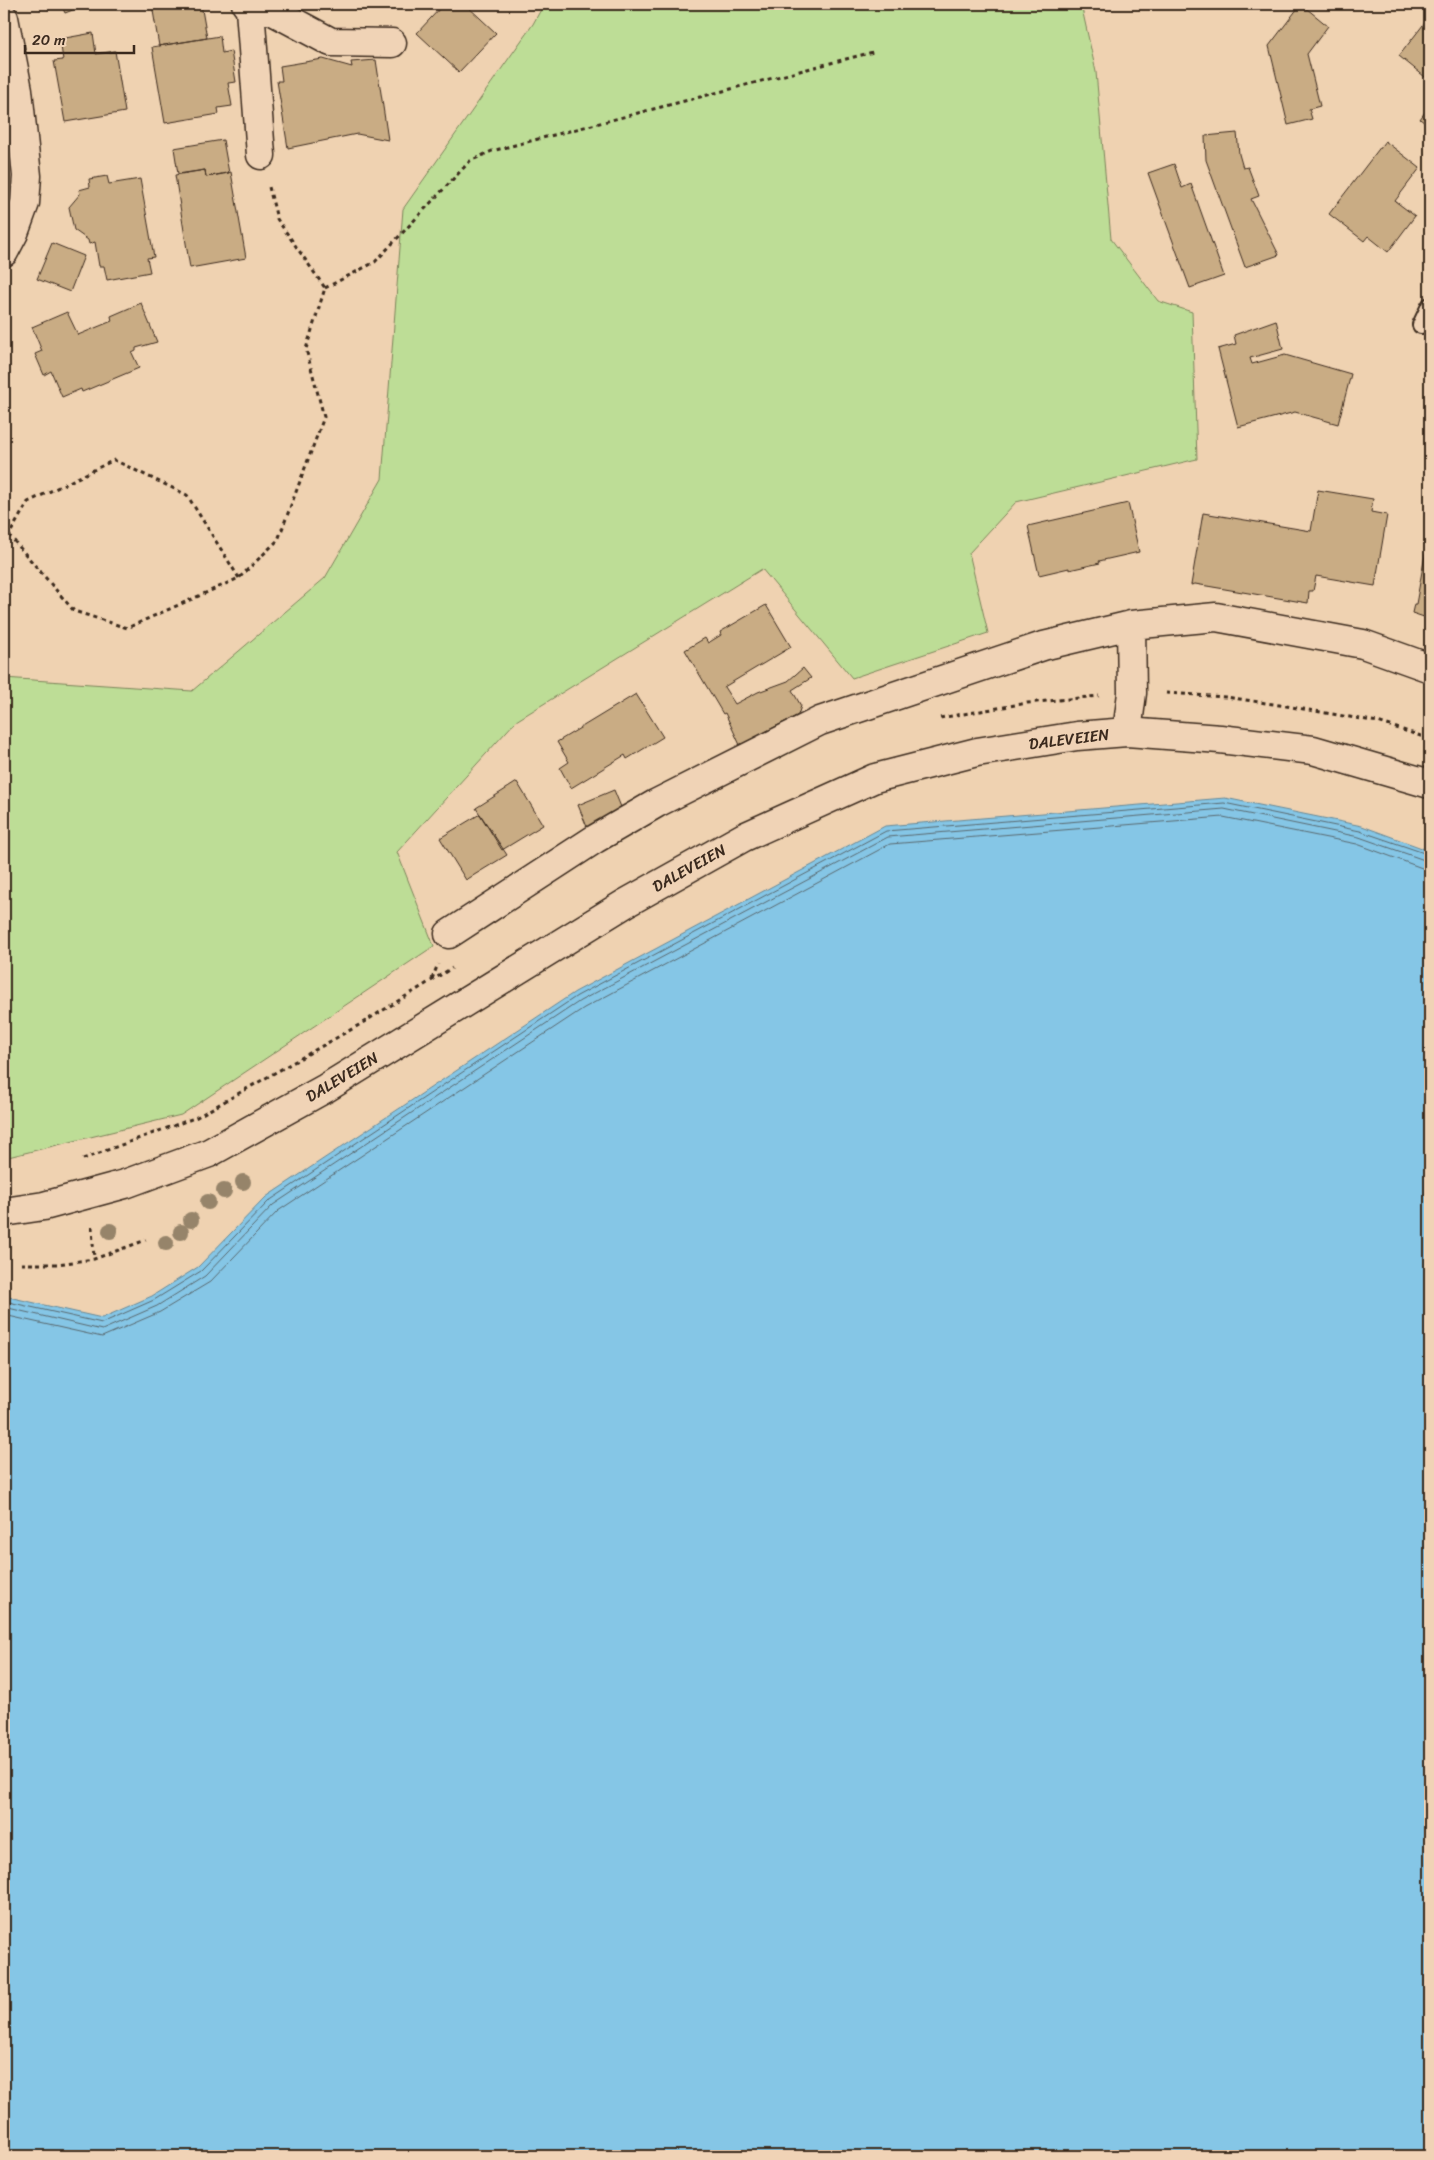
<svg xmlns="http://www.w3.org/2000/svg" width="1434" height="2160" viewBox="0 0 1434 2160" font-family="Sriracha,sans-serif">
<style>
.green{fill:#bddd96;stroke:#7c845a}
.water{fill:#85c6e6;stroke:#678896}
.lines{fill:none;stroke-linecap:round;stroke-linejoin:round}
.shore{stroke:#59686e;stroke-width:1}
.building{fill:#c9ac84;stroke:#3b2a1e}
.lane-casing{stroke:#3b2a1e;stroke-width:20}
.street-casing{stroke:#3b2a1e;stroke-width:31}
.secondary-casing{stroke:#3b2a1e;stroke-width:31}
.path{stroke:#3b2a1e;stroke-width:3;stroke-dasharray:4 4;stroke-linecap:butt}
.lane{stroke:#f0d3b6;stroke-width:16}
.street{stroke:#f0d3b6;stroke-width:28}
.secondary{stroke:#f0d3b6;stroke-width:28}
.tree{fill:#96846a}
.labels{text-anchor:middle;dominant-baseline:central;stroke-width:4;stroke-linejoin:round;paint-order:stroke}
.street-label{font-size:16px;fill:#3b2a1e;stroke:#f0d3b6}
</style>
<rect width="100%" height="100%" fill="#efd2b1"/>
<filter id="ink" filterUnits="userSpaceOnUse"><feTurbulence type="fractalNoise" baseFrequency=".02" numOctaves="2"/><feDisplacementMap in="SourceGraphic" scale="10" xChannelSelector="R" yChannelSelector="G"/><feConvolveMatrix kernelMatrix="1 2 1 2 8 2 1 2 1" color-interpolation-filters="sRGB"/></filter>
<g filter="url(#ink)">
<path class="green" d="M 544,4 L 1081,4 L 1096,72 L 1111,239 L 1158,301 L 1192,312 L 1197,459 L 1016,502 L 969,553 L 988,633 L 852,678 L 762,569 L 516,721 L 397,852 L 434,946 L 181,1115 L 4,1158 L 4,678 L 192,691 L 325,578 L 382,479 L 403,209 L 533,24 Z"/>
<path class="water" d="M 1225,798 L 1362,826 L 1430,851 L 1430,2156 L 4,2156 L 4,1296 L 102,1318 L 152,1296 L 198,1267 L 266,1197 L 575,992 L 885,826 Z"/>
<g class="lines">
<path class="shore" d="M 4,1301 L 102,1323 L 154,1300 L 201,1271 L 269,1201 L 577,996 L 886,831 L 1224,803 L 1360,831 L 1430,855
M 4,1307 L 102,1330 L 157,1306 L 205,1276 L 273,1205 L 580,1001 L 888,837 L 1224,809 L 1359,837 L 1430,862
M 4,1315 L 102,1337 L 160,1312 L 210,1282 L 278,1211 L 584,1008 L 890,844 L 1223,817 L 1357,844 L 1422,868 L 1430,869"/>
</g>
<path class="building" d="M 61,4 L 88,4 L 65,13 Z
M 161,4 L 201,4 L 207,38 L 159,46 L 152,5 Z
M 444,4 L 465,4 L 496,33 L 459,72 L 417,33 Z
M 1301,4 L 1328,26 L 1307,54 L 1320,106 L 1309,109 L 1312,119 L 1288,125 L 1269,46 Z
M 1430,16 L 1430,81 L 1399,56 Z
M 93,33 L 96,54 L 115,51 L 125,112 L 65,122 L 54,61 L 63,60 L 60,39 Z
M 220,36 L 222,53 L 231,51 L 236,82 L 228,83 L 232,106 L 218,108 L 219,114 L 165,123 L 152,47 Z
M 323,59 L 352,67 L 351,62 L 376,60 L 388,140 L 357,134 L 288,148 L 277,81 L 282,81 L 280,66 Z
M 1430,105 L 1430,127 L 1420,119 Z
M 4,118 L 9,150 L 4,151 Z
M 1237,133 L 1239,154 L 1243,168 L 1248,167 L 1259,196 L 1251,199 L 1279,255 L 1245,267 L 1206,160 L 1205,136 Z
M 223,140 L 229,173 L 206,177 L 205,170 L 178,174 L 174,148 Z
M 1385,141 L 1420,168 L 1395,201 L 1415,216 L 1388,252 L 1368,236 L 1364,241 L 1329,214 Z
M 1174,164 L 1182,188 L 1191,184 L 1224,276 L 1190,288 L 1148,173 Z
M 205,170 L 206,177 L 231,172 L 246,258 L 190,268 L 175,175 Z
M 107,176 L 109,184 L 140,179 L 154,257 L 147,258 L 150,272 L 107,280 L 104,266 L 99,266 L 95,242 L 89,244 L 88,240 L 74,230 L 69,207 L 80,194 L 79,190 L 90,187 L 89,179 Z
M 52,243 L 84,256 L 70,292 L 37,279 Z
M 141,303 L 157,342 L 136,348 L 136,351 L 132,353 L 139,368 L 82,392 L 81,389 L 62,397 L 51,371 L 44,375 L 35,354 L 42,351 L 32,327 L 67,312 L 78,335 L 112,321 L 111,316 Z
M 1276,320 L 1283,349 L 1250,358 L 1252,364 L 1285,355 L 1351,374 L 1338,424 L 1295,412 L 1238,427 L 1218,349 L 1236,344 L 1234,335 Z
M 1318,490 L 1373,499 L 1371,512 L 1387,515 L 1375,586 L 1316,576 L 1313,591 L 1309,591 L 1308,603 L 1195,584 L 1191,585 L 1203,513 L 1311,531 Z
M 1128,503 L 1139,552 L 1099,561 L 1100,563 L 1069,570 L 1069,568 L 1039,575 L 1028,526 Z
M 1430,528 L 1430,619 L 1412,613 L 1414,604 L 1416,604 Z
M 766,605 L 791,647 L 724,687 L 735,704 L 758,692 L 788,681 L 803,668 L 811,678 L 792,690 L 801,706 L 798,715 L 740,745 L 725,713 L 723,714 L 685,650 L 705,638 L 708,643 L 721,635 L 720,632 Z
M 636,694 L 663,737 L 627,759 L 625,755 L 571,788 L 560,768 L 569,762 L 557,742 Z
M 517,782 L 543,825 L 502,850 L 476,808 Z
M 614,790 L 623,812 L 587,827 L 578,805 Z
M 480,814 L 507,855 L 466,880 L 440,838 Z"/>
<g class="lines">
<defs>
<path id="lane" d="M 1421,325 L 1430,306"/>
<path id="street" d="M 246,4 L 250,9 L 271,10 L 331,42 L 392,43
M 250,9 L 261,155
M 4,18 L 18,90 L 27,176 L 25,203 L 14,233 L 4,252
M 1127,732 L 1132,693 L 1131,625
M 449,934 L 595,839 L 657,803 L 820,721 L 1043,646 L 1131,625 L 1216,617 L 1363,644 L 1430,668"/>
<path id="secondary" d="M 4,1212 L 44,1206 L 125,1184 L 209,1153 L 326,1088 L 626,903 L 744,837 L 875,778 L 977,752 L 1077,736 L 1127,732 L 1220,739 L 1313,750 L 1430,784"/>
</defs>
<use href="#lane" class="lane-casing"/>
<use href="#street" class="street-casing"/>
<use href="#secondary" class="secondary-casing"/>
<path class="path" d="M 325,288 L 375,262 L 470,161 L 492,151 L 873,52
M 239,578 L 187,495 L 114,460 L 28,502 L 9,535 L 74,611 L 127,628 L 239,578 L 278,540 L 324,417 L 306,349 L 325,288 L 277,219 L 269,187
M 1166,693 L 1226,697 L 1286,706 L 1378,722 L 1430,739
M 940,718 L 1027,703 L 1099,696
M 432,979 L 438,964
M 83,1159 L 197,1117 L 359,1025 L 452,968
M 92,1227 L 94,1259
M 21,1264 L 58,1264 L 94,1259 L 146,1240"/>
<use href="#lane" class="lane"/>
<use href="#street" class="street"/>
<use href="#secondary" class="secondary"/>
</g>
<g class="tree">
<circle cx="243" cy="1182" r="8"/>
<circle cx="224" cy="1191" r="8"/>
<circle cx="208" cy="1202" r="8"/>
<circle cx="191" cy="1220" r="8"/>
<circle cx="110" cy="1231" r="8"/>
<circle cx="181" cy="1232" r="8"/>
<circle cx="166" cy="1243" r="8"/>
</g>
</g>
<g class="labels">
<g class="street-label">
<text transform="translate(1069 739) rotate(-7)">DALEVEIEN</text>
<text transform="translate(689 868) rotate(-29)">DALEVEIEN</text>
<text transform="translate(342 1077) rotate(-31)">DALEVEIEN</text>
</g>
</g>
<rect width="1434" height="2160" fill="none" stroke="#f0d3b6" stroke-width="20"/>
<rect x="10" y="10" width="1414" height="2140" fill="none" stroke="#3b2a1e" stroke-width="2" filter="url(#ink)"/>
<path d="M25 45v8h109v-8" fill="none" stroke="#3b2a1e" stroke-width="2.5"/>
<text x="32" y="45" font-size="15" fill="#3b2a1e" stroke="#f0d3b6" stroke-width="4" paint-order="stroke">20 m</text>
</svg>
